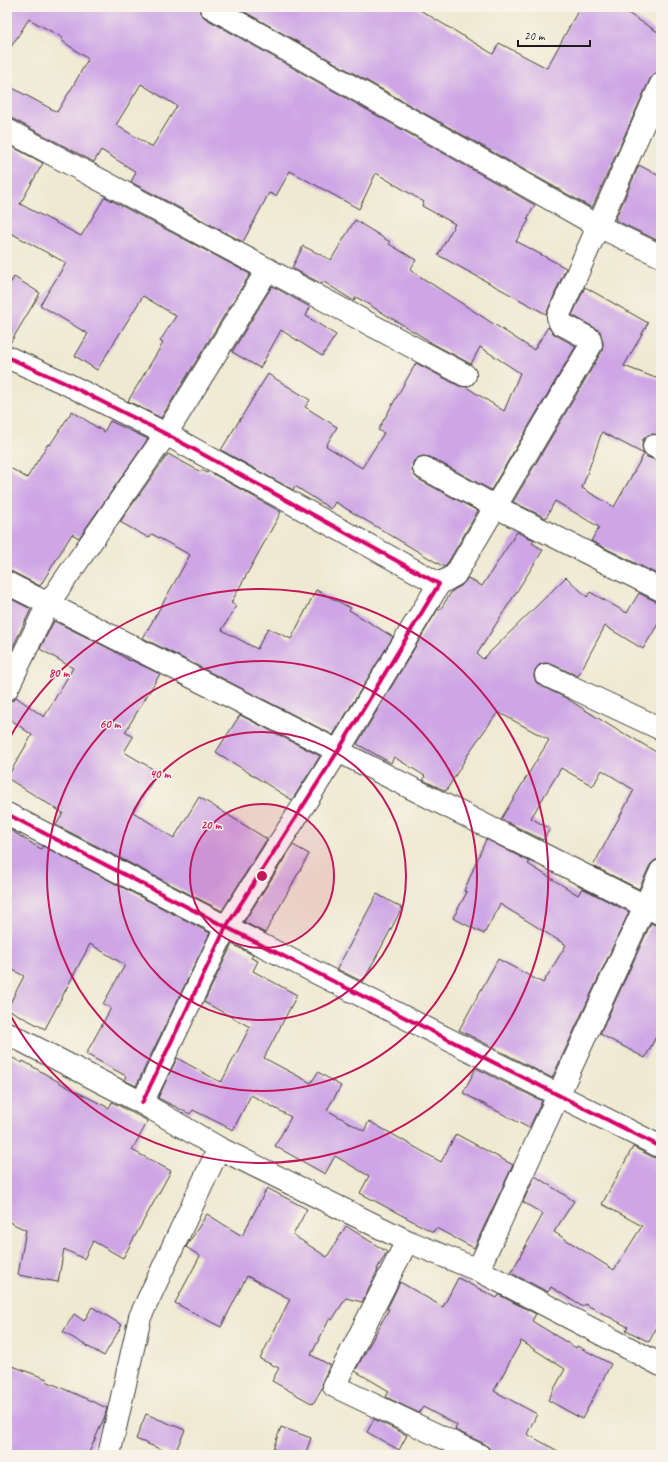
<svg xmlns="http://www.w3.org/2000/svg" width="668" height="1462" viewBox="0 0 668 1462" font-family="Caveat,sans-serif">
<style>
.building{fill:#cea5e5;fill-rule:evenodd}
.lines{fill:none;stroke-linecap:round;stroke-linejoin:round}
.minor-casing{stroke:#3c3b37;stroke-width:24}
.minor{stroke:#fff;stroke-width:22}
.cycleway-casing{stroke:#f7f3e8;stroke-width:6}
.cycleway{stroke:#d6006c;stroke-width:4}
.ring{fill:none;stroke:#c2185b;stroke-width:2}
.centre{fill:#c2185b;stroke:#f7f3e8;stroke-width:2}
.ring-label{font-size:12px;text-anchor:middle;font-weight:bold;fill:#c2185b;stroke:#f7f3e8;stroke-width:3;stroke-linejoin:round;paint-order:stroke}
</style>
<rect width="100%" height="100%" fill="#f7f3e8"/>
<filter id="ink" filterUnits="userSpaceOnUse"><feTurbulence type="fractalNoise" baseFrequency=".025" numOctaves="2"/><feDisplacementMap in="SourceGraphic" scale="8" xChannelSelector="R" yChannelSelector="G"/><feConvolveMatrix kernelMatrix="1 2 1 2 8 2 1 2 1" color-interpolation-filters="sRGB"/></filter>
<filter id="wash" filterUnits="userSpaceOnUse"><feTurbulence type="fractalNoise" baseFrequency=".012" numOctaves="4" result="noise"/><feDisplacementMap in="SourceGraphic" scale="16" xChannelSelector="R" yChannelSelector="G"/><feGaussianBlur stdDeviation="0.9" result="paint"/><feColorMatrix in="noise" values="0 0 0 0 0 0 0 0 0 0 0 0 0 0 0 0 0 1.4 0 .05"/><feComposite in="paint" operator="in"/></filter>
<g filter="url(#wash)">
<rect width="100%" height="100%" fill="#efe9d1"/>
<g id="blocks">
<path class="building" d="M 7,7 L 199,7 L 200,13 L 205,18 L 535,205 L 527,219 L 529,220 L 516,241 L 566,268 L 546,314 L 438,255 L 455,224 L 422,206 L 424,202 L 376,173 L 359,209 L 290,171 L 276,196 L 269,193 L 243,242 L 131,182 L 136,172 L 101,150 L 94,162 L 13,119 L 7,118 L 7,85 L 57,112 L 73,86 L 88,59 L 61,40 L 63,38 L 29,19 L 7,53 ZM 141,84 L 177,106 L 152,147 L 116,125 Z
M 236,7 L 415,7 L 493,54 L 499,43 L 547,68 L 580,7 L 618,7 L 661,34 L 661,72 L 654,74 L 650,79 L 592,208 Z
M 7,144 L 43,163 L 20,204 L 81,236 L 105,197 L 250,274 L 161,418 L 128,401 L 163,343 L 160,341 L 176,316 L 143,296 L 97,370 L 75,356 L 88,334 L 40,305 L 66,263 L 7,231 Z
M 639,165 L 661,177 L 661,242 L 615,220 Z
M 355,220 L 390,242 L 389,244 L 416,260 L 410,270 L 534,350 L 548,327 L 554,334 L 576,346 L 491,490 L 430,457 L 423,456 L 417,458 L 413,462 L 412,469 L 414,475 L 418,479 L 478,511 L 446,566 L 444,567 L 335,502 L 331,509 L 295,486 L 293,490 L 221,450 L 268,374 L 310,400 L 305,407 L 337,427 L 326,446 L 362,468 L 384,433 L 378,430 L 416,363 L 459,386 L 466,387 L 504,411 L 520,373 L 480,347 L 471,364 L 428,341 L 428,340 L 356,297 L 354,301 L 324,282 L 322,284 L 292,268 L 303,246 L 331,260 Z
M 14,277 L 40,293 L 9,345 L 7,345 L 7,289 Z
M 272,286 L 310,307 L 306,316 L 336,335 L 322,356 L 281,330 L 260,368 L 232,352 Z
M 585,287 L 648,323 L 624,366 L 661,380 L 661,436 L 654,434 L 648,435 L 643,439 L 642,446 L 643,452 L 647,457 L 661,462 L 661,576 L 591,541 L 599,527 L 555,501 L 546,518 L 513,502 L 602,351 L 603,343 L 600,331 L 572,315 ZM 602,432 L 644,454 L 614,507 L 582,488 Z
M 72,411 L 104,432 L 110,421 L 148,439 L 79,538 L 72,534 L 40,586 L 7,569 L 7,466 L 27,478 L 48,444 L 50,445 Z
M 168,454 L 201,472 L 202,470 L 207,473 L 208,471 L 281,512 L 231,603 L 236,606 L 222,630 L 257,649 L 268,628 L 291,639 L 316,590 L 351,608 L 349,610 L 393,637 L 333,735 L 143,638 L 190,555 L 152,534 L 149,538 L 120,522 Z
M 517,532 L 534,540 L 532,543 L 543,550 L 477,654 L 483,659 L 566,577 L 587,597 L 590,592 L 627,613 L 639,593 L 655,601 L 661,602 L 661,619 L 643,649 L 605,626 L 578,676 L 551,664 L 545,663 L 539,665 L 535,670 L 534,676 L 536,682 L 541,686 L 566,698 L 625,735 L 626,734 L 661,755 L 661,858 L 654,861 L 650,865 L 639,889 L 593,866 L 634,790 L 602,770 L 593,786 L 561,768 L 531,818 L 550,829 L 543,840 L 501,819 L 549,740 L 498,712 L 472,748 L 446,791 L 423,780 L 425,776 L 394,757 L 391,763 L 357,744 L 438,609 L 440,610 L 452,591 L 461,586 L 468,578 L 482,586 Z
M 11,599 L 31,609 L 7,659 L 7,607 Z
M 54,621 L 114,651 L 130,661 L 131,660 L 160,674 L 125,732 L 133,737 L 124,752 L 158,772 L 133,812 L 174,838 L 199,797 L 267,839 L 222,911 L 56,825 L 63,813 L 7,778 L 32,735 L 7,717 L 7,701 L 14,700 L 16,697 L 44,717 L 73,668 L 40,649 Z
M 240,715 L 320,756 L 292,800 L 216,752 Z
M 7,828 L 41,849 L 43,846 L 210,933 L 136,1086 L 124,1080 L 126,1076 L 86,1054 L 111,1008 L 103,1004 L 125,965 L 90,944 L 45,1029 L 7,1009 L 24,976 L 7,967 Z
M 486,839 L 530,862 L 528,864 L 578,895 L 582,888 L 629,912 L 552,1078 L 459,1030 L 498,959 L 543,983 L 566,945 L 500,904 L 484,934 L 453,918 L 467,892 L 464,891 Z
M 293,845 L 309,854 L 265,933 L 244,922 Z
M 377,894 L 402,908 L 363,982 L 337,969 Z
M 651,923 L 661,927 L 661,1027 L 645,1058 L 600,1034 Z
M 232,944 L 253,955 L 251,958 L 258,961 L 253,971 L 297,995 L 264,1058 L 311,1083 L 318,1072 L 341,1086 L 327,1110 L 364,1131 L 369,1121 L 441,1162 L 456,1134 L 513,1165 L 474,1248 L 436,1228 L 433,1232 L 360,1193 L 369,1176 L 335,1156 L 325,1174 L 275,1146 L 291,1117 L 251,1095 L 233,1130 L 193,1110 L 190,1114 L 158,1098 L 177,1058 L 220,1082 L 221,1081 L 222,1081 L 250,1027 L 204,1002 Z
M 7,1055 L 22,1063 L 23,1061 L 71,1089 L 109,1108 L 112,1102 L 148,1121 L 132,1150 L 171,1171 L 123,1258 L 93,1241 L 84,1259 L 64,1249 L 58,1282 L 18,1275 L 26,1230 L 7,1221 Z
M 476,1068 L 542,1101 L 529,1128 L 463,1093 Z
M 633,1147 L 661,1161 L 661,1319 L 649,1342 L 626,1330 L 628,1327 L 585,1304 L 583,1307 L 551,1287 L 548,1292 L 511,1273 L 543,1214 L 523,1202 L 535,1176 L 574,1201 L 554,1232 L 614,1270 L 642,1226 L 602,1204 Z
M 267,1188 L 307,1209 L 293,1235 L 327,1257 L 346,1226 L 387,1252 L 377,1269 L 378,1270 L 362,1302 L 346,1298 L 332,1320 L 330,1318 L 311,1355 L 330,1365 L 323,1380 L 322,1388 L 313,1404 L 272,1381 L 279,1368 L 260,1359 L 290,1299 L 247,1276 L 221,1327 L 175,1303 L 200,1256 L 186,1247 L 207,1214 L 242,1236 Z
M 458,1278 L 497,1298 L 499,1295 L 536,1314 L 532,1321 L 576,1348 L 577,1346 L 611,1364 L 582,1419 L 548,1400 L 565,1369 L 521,1341 L 494,1391 L 537,1414 L 527,1434 L 565,1455 L 491,1455 L 489,1448 L 485,1444 L 455,1430 L 457,1425 L 423,1407 L 419,1413 L 386,1397 L 389,1391 L 355,1371 L 389,1309 L 387,1309 L 400,1282 L 443,1307 Z
M 92,1307 L 122,1325 L 104,1356 L 63,1332 L 74,1314 L 84,1321 Z
M 7,1364 L 47,1379 L 46,1381 L 107,1408 L 105,1416 L 88,1455 L 7,1455 Z
M 146,1414 L 185,1430 L 174,1455 L 136,1439 Z
M 374,1419 L 407,1435 L 399,1450 L 367,1432 Z
M 281,1427 L 311,1438 L 305,1455 L 271,1455 Z"/>
</g>
</g>
<g filter="url(#ink)">
<use href="#blocks" fill-opacity="0" stroke="#3c3b37" stroke-width="1"/>
<g class="lines">
<defs>
<path id="minor" d="M 211,7 L 598,226 L 661,256
M 7,130 L 465,375
M 7,357 L 67,384 L 166,434 L 439,584 L 338,751 L 226,927 L 142,1103
M 654,446 L 661,450
M 424,468 L 496,507 L 661,590
M 7,583 L 338,751 L 661,914
M 439,584 L 455,575 L 591,345 L 590,339 L 560,323 L 558,317 L 661,84
M 546,675 L 661,729
M 7,689 L 48,604 L 166,434 L 268,269
M 7,814 L 226,927 L 661,1147
M 7,1033 L 142,1103 L 219,1148 L 407,1241 L 478,1270 L 661,1365
M 407,1241 L 334,1386 L 479,1455
M 478,1270 L 661,871
M 109,1455 L 140,1317 L 219,1148"/>
</defs>
<use href="#minor" class="minor-casing"/>
<use href="#minor" class="minor"/>
<defs>
<path id="cycleway" d="M 7,357 L 67,384 L 166,434 L 439,584 L 338,751 L 226,927 L 142,1103
M 7,814 L 226,927 L 661,1147"/>
</defs>
<use href="#cycleway" class="cycleway-casing"/>
<use href="#cycleway" class="cycleway"/>
</g>
</g>
<circle cx="262" cy="876" r="72" fill="#c2185b" fill-opacity=".12"/>
<g class="ring">
<circle cx="262" cy="876" r="72"/>
<circle cx="262" cy="876" r="144"/>
<circle cx="262" cy="876" r="215"/>
<path d="M7 743A287 287 0 1 1 7 1009"/>
</g>
<circle cx="262" cy="876" r="6" class="centre"/>
<g class="ring-label">
<text x="59" y="677">80 m</text>
<text x="110" y="728">60 m</text>
<text x="160" y="778">40 m</text>
<text x="211" y="829">20 m</text>
</g>
<rect width="668" height="1462" fill="none" stroke="#f7f3e8" stroke-width="24"/>
<path d="M518 40v6h72v-6" fill="none" stroke="#1c1c1c" stroke-width="2"/>
<text x="524" y="40" font-size="12" fill="#1c1c1c" stroke="#f7f3e8" stroke-width="3" paint-order="stroke">20 m</text>
</svg>
